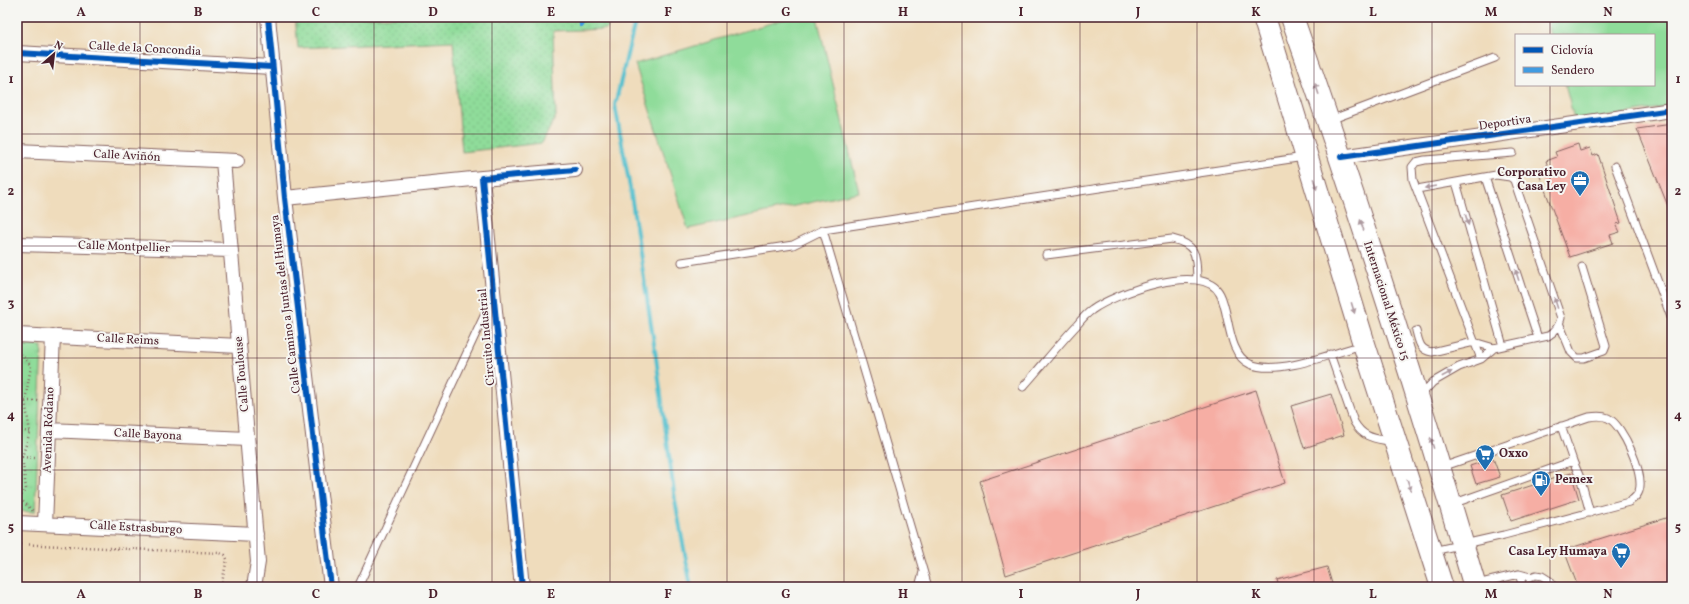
<svg xmlns="http://www.w3.org/2000/svg" width="1689" height="604" viewBox="0 0 1689 604" font-family="Vollkorn,serif">
<style>
.grass{fill:url(#grass-dots);stroke:#6c7e62}
.park{fill:url(#park-tufts);stroke:#6c7e62}
.pitch{fill:#8fdc9a;stroke:#6c7e62}
.lines{fill:none;stroke-linecap:round;stroke-linejoin:round}
.stream{stroke:#54c0ce;stroke-width:4}
.building{fill:#f6aea4}
.lane-casing{stroke:#84615e;stroke-width:9}
.street-casing{stroke:#84615e;stroke-width:16}
.primary-casing{stroke:#84615e;stroke-width:24}
.path{stroke:#84615e;stroke-width:2.5;stroke-dasharray:1 3;stroke-linecap:butt}
.lane{stroke:#fff;stroke-width:7}
.street{stroke:#fff;stroke-width:14}
.primary{stroke:#fff;stroke-width:22}
.quiet{stroke:#409be1;stroke-width:5;stroke-dasharray:10 5;stroke-linecap:butt}
.cycleway-casing{stroke:#f6f6f2;stroke-width:8}
.cycleway{stroke:#0057b8;stroke-width:6}
.oneway{fill:#ae9aa0}
.grid{fill:none;stroke:#4a1f2b;stroke-width:1;stroke-opacity:0.55}
.labels{text-anchor:middle;dominant-baseline:central;stroke-width:4;stroke-linejoin:round;paint-order:stroke}
.street-label{font-size:12px;fill:#4a1f2b;stroke:#f6f6f2}
.poi-label{font-size:12px;font-weight:bold;fill:#4a1f2b;stroke:#f6f6f2;text-anchor:end}
.neatline{fill:none;stroke:#4a1f2b;stroke-width:1.5}
.grid-label{font-size:13px;text-anchor:middle;font-weight:bold;fill:#4a1f2b}
</style>
<defs>
<pattern id="grass-dots" width="8" height="8" patternUnits="userSpaceOnUse"><rect width="8" height="8" fill="#8fdc9a"/><path d="M2 2h.1M6 6h.1" fill="none" stroke="#7dbc85" stroke-width="1.8" stroke-linecap="round"/></pattern>
<pattern id="park-tufts" width="24" height="20" patternUnits="userSpaceOnUse"><rect width="24" height="20" fill="#8fdc9a"/><path d="M3 7l-1-3M5 7V3M7 7l1-3M15 17l-1-3M17 17v-4M19 17l1-3" fill="none" stroke="#7dbc85"/></pattern>
</defs>
<rect width="100%" height="100%" fill="#f6f6f2"/>
<filter id="ink" filterUnits="userSpaceOnUse"><feTurbulence type="fractalNoise" baseFrequency=".025" numOctaves="2"/><feDisplacementMap in="SourceGraphic" scale="8" xChannelSelector="R" yChannelSelector="G"/><feConvolveMatrix kernelMatrix="1 2 1 2 8 2 1 2 1" color-interpolation-filters="sRGB"/></filter>
<filter id="wash" filterUnits="userSpaceOnUse"><feTurbulence type="fractalNoise" baseFrequency=".012" numOctaves="4" result="noise"/><feDisplacementMap in="SourceGraphic" scale="16" xChannelSelector="R" yChannelSelector="G"/><feGaussianBlur stdDeviation="0.9" result="paint"/><feColorMatrix in="noise" values="0 0 0 0 0 0 0 0 0 0 0 0 0 0 0 0 0 1.4 0 .05"/><feComposite in="paint" operator="in"/></filter>
<g filter="url(#wash)">
<rect width="100%" height="100%" fill="#efdcbc"/>
<path class="grass" d="M 295,17 L 610,17 L 607,29 L 553,31 L 556,116 L 542,143 L 462,152 L 453,41 L 298,48 Z"/>
<path class="park" d="M 17,345 L 42,346 L 35,512 L 17,511 Z"/>
<path class="pitch" d="M 791,17 L 817,17 L 859,192 L 688,229 L 635,64 Z
M 1547,17 L 1672,17 L 1672,106 L 1575,122 L 1565,85 L 1654,85 L 1654,35 L 1551,35 Z"/>
<g class="lines">
<path class="stream" d="M 639,17 L 634,26 L 615,105 L 630,188 L 655,350 L 675,500 L 691,587"/>
</g>
<g id="blocks">
<path class="building" d="M 1672,124 L 1672,216 L 1637,129 Z
M 1578,144 L 1580,151 L 1590,148 L 1593,156 L 1598,154 L 1621,223 L 1616,224 L 1620,232 L 1610,235 L 1613,243 L 1570,257 L 1538,171 L 1549,169 L 1546,161 L 1557,157 L 1555,152 Z
M 1256,390 L 1285,483 L 1006,575 L 980,481 Z
M 1331,394 L 1344,435 L 1304,448 L 1291,406 Z
M 1493,458 L 1500,477 L 1476,484 L 1470,466 Z
M 1571,473 L 1579,499 L 1511,521 L 1502,495 Z
M 1672,516 L 1672,587 L 1578,587 L 1564,550 Z
M 1327,567 L 1333,587 L 1279,587 L 1277,580 Z"/>
</g>
</g>
<g filter="url(#ink)">
<use href="#blocks" fill-opacity="0" stroke="#84615e" stroke-width="1"/>
<g class="lines">
<defs>
<path id="lane" d="M 1330,120 L 1495,58
M 1615,166 L 1672,320
M 1485,177 L 1538,338
M 1456,182 L 1503,346
M 1046,255 L 1172,239 C 1198,245 1196,256 1197,279
M 682,262 L 793,245 L 823,230
M 1560,325 L 1571,352 L 1577,358 L 1584,358 L 1604,351 L 1606,346 L 1582,267
M 1416,331 C 1419,341 1419,350 1432,352 L 1474,342 L 1494,348 L 1548,336 C 1555,332 1559,327 1561,318 L 1514,180 L 1510,177 L 1496,175 L 1417,189
M 1330,354 L 1354,422 C 1364,439 1375,438 1393,442
M 1481,359 L 1413,180 L 1412,167 L 1416,162 L 1425,160 L 1513,153
M 1023,387 C 1041,367 1058,345 1077,325 C 1081,320 1086,314 1092,310 C 1114,294 1203,260 1220,294 C 1230,313 1227,354 1250,364 C 1277,376 1334,353 1362,345
M 1421,395 L 1433,382 L 1459,367 L 1481,359 L 1494,348
M 1573,461 L 1581,480 L 1590,513
M 1452,504 L 1573,461 L 1561,426
M 1433,551 L 1504,535 L 1629,502 C 1633,499 1637,497 1639,491 C 1645,475 1623,425 1608,418 C 1602,415 1595,416 1589,417 L 1442,467
M 1519,574 L 1523,587
M 1477,584 L 1519,574 L 1530,577 L 1536,575 L 1542,576 L 1550,581 L 1553,587
M 358,587 L 491,301
M 919,587 L 923,572
M 928,587 L 823,230 L 1304,157"/>
<path id="street" d="M 268,17 L 285,198 L 331,587
M 17,53 L 272,67
M 17,151 L 237,161
M 1341,157 L 1672,110
M 223,161 L 258,562 L 254,587
M 285,198 L 482,178
M 17,244 L 231,250
M 17,335 L 239,346
M 49,430 L 247,439
M 17,523 L 256,534
M 45,524 L 53,336
M 522,587 L 482,178 L 575,170"/>
<path id="primary" d="M 1264,17 L 1364,344 L 1442,587
M 1292,17 C 1358,205 1419,396 1475,587"/>
</defs>
<use href="#lane" class="lane-casing"/>
<use href="#street" class="street-casing"/>
<use href="#primary" class="primary-casing"/>
<path class="path" d="M 17,354 L 21,354 L 31,366 L 25,401 L 30,432 L 22,457 L 26,489 L 17,501
M 17,401 L 38,401
M 17,430 L 30,432
M 22,457 L 35,458
M 20,499 L 33,511
M 17,544 L 220,553 L 225,555 L 227,559 L 221,587"/>
<use href="#lane" class="lane"/>
<use href="#street" class="street"/>
<use href="#primary" class="primary"/>
<path class="quiet" d="M 580,17 L 582,28"/>
<defs>
<path id="cycleway" d="M 268,17 L 285,198 L 331,587
M 17,53 L 272,67
M 1341,157 L 1672,110
M 522,587 L 482,178 L 575,170"/>
</defs>
<use href="#cycleway" class="cycleway-casing"/>
<use href="#cycleway" class="cycleway"/>
</g>
<defs><path id="oneway-solid" d="M-6-.8H1V-3.2L6.5 0L1 3.2V.8H-6Z"/></defs>
<g class="oneway">
<use href="#oneway-solid" transform="translate(1317 89) rotate(-109)"/>
<use href="#oneway-solid" transform="translate(1315 184) rotate(73)"/>
<use href="#oneway-solid" transform="translate(1430 187) rotate(170)"/>
<use href="#oneway-solid" transform="translate(1467 220) rotate(74)"/>
<use href="#oneway-solid" transform="translate(1362 225) rotate(-108)"/>
<use href="#oneway-solid" transform="translate(1517 275) rotate(-108)"/>
<use href="#oneway-solid" transform="translate(1556 303) rotate(-107)"/>
<use href="#oneway-solid" transform="translate(1353 308) rotate(73)"/>
<use href="#oneway-solid" transform="translate(1447 374) rotate(-28)"/>
<use href="#oneway-solid" transform="translate(1432 443) rotate(-107)"/>
<use href="#oneway-solid" transform="translate(1409 485) rotate(72)"/>
</g>
</g>
<path class="grid" d="M 140,17 L 140,587M 257,17 L 257,587M 374,17 L 374,587M 492,17 L 492,587M 610,17 L 610,587M 727,17 L 727,587M 844,17 L 844,587M 962,17 L 962,587M 1080,17 L 1080,587M 1197,17 L 1197,587M 1314,17 L 1314,587M 1432,17 L 1432,587M 1550,17 L 1550,35M 1550,85 L 1550,587M 17,134 L 1672,134M 17,246 L 1672,246M 17,358 L 1672,358M 17,470 L 1672,470"/>
<defs>
<symbol id="office-pin" viewBox="-11 -11 22 30"><path d="M0 17L-7.5 6A9.5 9.5 0 1 1 7.5 6Z" fill="#1f6fb2" stroke="#f6f6f2"/><path d="M-6-3h4V-5.5h4V-3h4V5H-6ZM-1-4.5V-3h2v-1.5ZM-6 0V1H6V0Z" fill="#fff"/></symbol>
<symbol id="supermarket-pin" viewBox="-11 -11 22 30"><path d="M0 17L-7.5 6A9.5 9.5 0 1 1 7.5 6Z" fill="#1f6fb2" stroke="#f6f6f2"/><path d="M-6-5.5h2.5l.6 2H6L4.5 2H-2.5L-4.4-4H-6ZM-1.5 3.2a1.3 1.3 0 1 0 .1 0ZM3 3.2a1.3 1.3 0 1 0 .1 0Z" fill="#fff"/></symbol>
<symbol id="fuel-pin" viewBox="-11 -11 22 30"><path d="M0 17L-7.5 6A9.5 9.5 0 1 1 7.5 6Z" fill="#1f6fb2" stroke="#f6f6f2"/><path d="M-5.5-6h7V0h2V4h1.3V-2.5L3-4.5l.8-.8L6-3V5H2.5V1h-1V6h-7ZM-4.2-4.7v3.2H.2V-4.7Z" fill="#fff"/></symbol>
</defs>
<g fill-rule="evenodd">
<use href="#office-pin" x="1569" y="169" width="22" height="30"/>
<use href="#supermarket-pin" x="1474" y="443" width="22" height="30"/>
<use href="#fuel-pin" x="1530" y="469" width="22" height="30"/>
<use href="#supermarket-pin" x="1610" y="541" width="22" height="30"/>
</g>
<g class="labels">
<g class="street-label">
<text transform="translate(145 49) rotate(3)">Calle de la Concondia</text>
<text transform="translate(1505 123) rotate(-8)">Deportiva</text>
<text transform="translate(127 156) rotate(3)">Calle Aviñón</text>
<text transform="translate(124 247) rotate(2)">Calle Montpellier</text>
<text transform="translate(1386 301) rotate(72)">Internacional México 15</text>
<text transform="translate(286 304) rotate(-97)">Calle Camino a Juntas del Humaya</text>
<text transform="translate(487 337) rotate(-95)">Circuito Industrial</text>
<text transform="translate(128 340) rotate(3)">Calle Reims</text>
<text transform="translate(242 374) rotate(-95)">Calle Toulouse</text>
<text transform="translate(49 430) rotate(-88)">Avenida Ródano</text>
<text transform="translate(148 435) rotate(3)">Calle Bayona</text>
<text transform="translate(136 528) rotate(3)">Calle Estrasburgo</text>
</g>
<g class="poi-label">
<text x="1566" y="173">Corporativo<tspan x="1566" dy="14">Casa Ley</tspan></text>
<text x="1499" y="454" text-anchor="start">Oxxo</text>
<text x="1555" y="480" text-anchor="start">Pemex</text>
<text x="1607" y="552">Casa Ley Humaya</text>
</g>
</g>
<rect width="1689" height="604" fill="none" stroke="#f6f6f2" stroke-width="44"/>
<rect x="1515" y="34" width="140" height="52" fill="#f6f6f2" stroke="#b1a0a2"/>
<rect x="1523" y="47" width="20" height="6" fill="#0057b8" stroke="#b1a0a2"/>
<text x="1551" y="54" font-size="12" fill="#4a1f2b">Ciclovía</text>
<rect x="1523" y="67" width="20" height="6" fill="#409be1" stroke="#b1a0a2"/>
<text x="1551" y="74" font-size="12" fill="#4a1f2b">Sendero</text>
<g transform="translate(54 54) rotate(28)" stroke="#f6f6f2" stroke-width="3" paint-order="stroke">
<path d="M0-3L7 15L0 10L-7 15Z" fill="#4a1f2b"/>
<text y="-6" font-size="11" font-weight="bold" text-anchor="middle" fill="#4a1f2b">N</text>
</g>
<rect x="22" y="22" width="1645" height="560" class="neatline"/>
<g class="grid-label">
<text x="81" y="16">A</text>
<text x="198" y="16">B</text>
<text x="316" y="16">C</text>
<text x="433" y="16">D</text>
<text x="551" y="16">E</text>
<text x="668" y="16">F</text>
<text x="786" y="16">G</text>
<text x="903" y="16">H</text>
<text x="1021" y="16">I</text>
<text x="1138" y="16">J</text>
<text x="1256" y="16">K</text>
<text x="1373" y="16">L</text>
<text x="1491" y="16">M</text>
<text x="1608" y="16">N</text>
<text x="11" y="83">1</text>
<text x="1678" y="83">1</text>
<text x="11" y="195">2</text>
<text x="1678" y="195">2</text>
<text x="11" y="307">3</text>
<text x="1678" y="307">3</text>
<text x="11" y="419">4</text>
<text x="1678" y="419">4</text>
<text x="11" y="531">5</text>
<text x="1678" y="531">5</text>
<text x="81" y="598">A</text>
<text x="198" y="598">B</text>
<text x="316" y="598">C</text>
<text x="433" y="598">D</text>
<text x="551" y="598">E</text>
<text x="668" y="598">F</text>
<text x="786" y="598">G</text>
<text x="903" y="598">H</text>
<text x="1021" y="598">I</text>
<text x="1138" y="598">J</text>
<text x="1256" y="598">K</text>
<text x="1373" y="598">L</text>
<text x="1491" y="598">M</text>
<text x="1608" y="598">N</text>
</g>
</svg>
